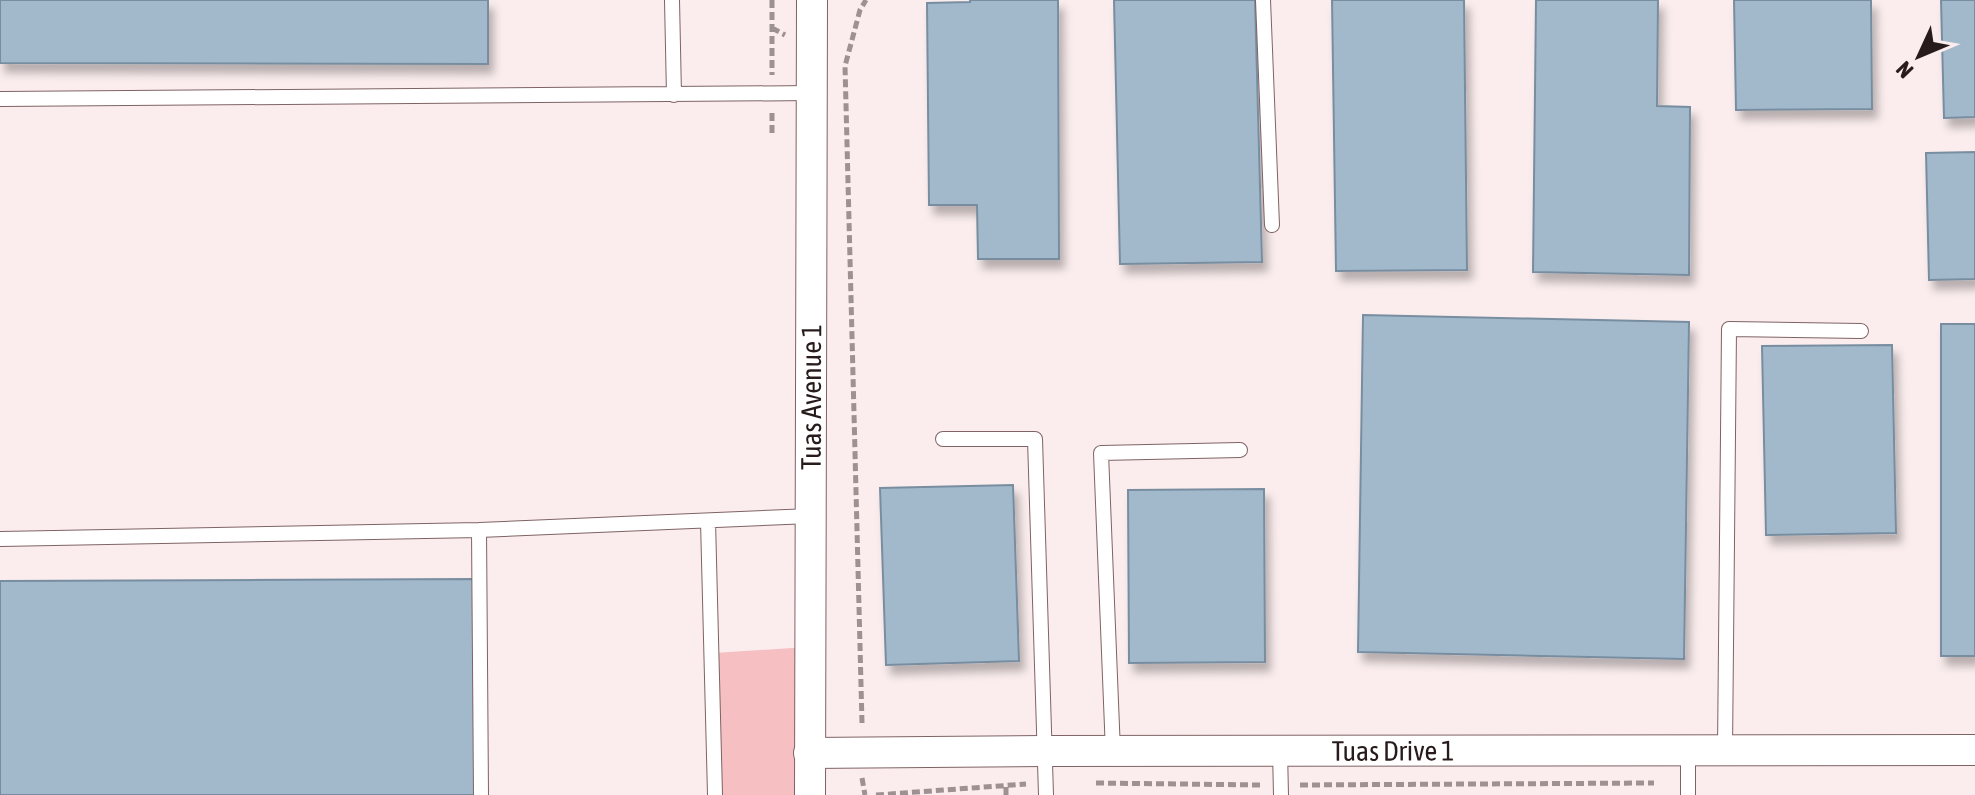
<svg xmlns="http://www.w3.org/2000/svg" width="1975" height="795" viewBox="0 0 1975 795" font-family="'Asap Condensed',sans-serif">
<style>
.green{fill:#f6bfc2}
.building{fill:#a2b9cc;stroke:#788ea0;stroke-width:2;filter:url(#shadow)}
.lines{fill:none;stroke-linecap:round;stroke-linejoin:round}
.lane-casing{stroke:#7f6364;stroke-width:16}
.street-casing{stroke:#7f6364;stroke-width:32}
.path{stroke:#9e9192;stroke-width:5;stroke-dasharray:8 4;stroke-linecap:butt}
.lane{stroke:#fff;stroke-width:14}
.street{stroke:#fff;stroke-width:30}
.labels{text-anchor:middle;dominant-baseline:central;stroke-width:8;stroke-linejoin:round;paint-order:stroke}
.street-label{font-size:28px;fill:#271b1c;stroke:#fbedee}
</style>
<defs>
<filter id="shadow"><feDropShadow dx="5" dy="9" stdDeviation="4" flood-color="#0004"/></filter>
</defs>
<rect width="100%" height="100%" fill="#fbedee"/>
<path class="green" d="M 807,647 L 807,795 L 718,795 L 714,653 Z"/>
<path class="building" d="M 0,0 L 488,0 L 488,64 L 0,63 Z
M 970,0 L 1058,0 L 1059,259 L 978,259 L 977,205 L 929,205 L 927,3 L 970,2 Z
M 1114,0 L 1255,0 L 1262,262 L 1120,264 Z
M 1332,0 L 1464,0 L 1467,270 L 1336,271 Z
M 1536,0 L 1658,0 L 1657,106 L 1690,107 L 1689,275 L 1533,272 Z
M 1734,0 L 1871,0 L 1872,109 L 1736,110 Z
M 1941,0 L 1975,0 L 1975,117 L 1944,118 Z
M 1975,152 L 1975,279 L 1929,280 L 1926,153 Z
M 1363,315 L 1689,322 L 1684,659 L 1358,652 Z
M 1941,324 L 1975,324 L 1975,656 L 1941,656 Z
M 1892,345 L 1896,533 L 1766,535 L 1762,346 Z
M 1013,485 L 1019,661 L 886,665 L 880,488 Z
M 1264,489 L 1265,662 L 1129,663 L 1128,490 Z
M 473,579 L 475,795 L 0,795 L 0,581 Z"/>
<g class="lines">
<defs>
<path id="lane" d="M 672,0 L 674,95
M 1263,0 L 1272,225
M 0,99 L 813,93
M 943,439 L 1035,439 L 1046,795
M 708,521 L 715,795
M 479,530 L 481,795
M 0,539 L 479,530 L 811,516
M 1280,751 L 1281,795
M 1688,751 L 1688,795
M 1725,751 L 1729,329 L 1861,331
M 1113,752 L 1101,453 L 1240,450"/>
<g id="street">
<path id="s1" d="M 809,753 L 1044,751 L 1975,750"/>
<path id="s2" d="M 810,795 L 812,0"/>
</g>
</defs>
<use href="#lane" class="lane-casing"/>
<use href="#street" class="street-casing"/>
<path class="path" d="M 772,0 L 772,75
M 772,28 L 785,35
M 772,113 L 772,133
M 862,723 L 845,66 L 860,10 L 866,0
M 862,778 L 865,795
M 1096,783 L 1262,785
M 1300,785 L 1654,783
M 876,795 L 1026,784
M 1006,795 L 1006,783"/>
<use href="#lane" class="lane"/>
<use href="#street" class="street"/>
</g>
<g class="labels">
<g class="street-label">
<text stroke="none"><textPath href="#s2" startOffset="398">Tuas Avenue 1</textPath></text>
<text stroke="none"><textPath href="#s1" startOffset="584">Tuas Drive 1</textPath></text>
</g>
</g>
<g transform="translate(1919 56) rotate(226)" stroke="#fbedee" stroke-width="6" paint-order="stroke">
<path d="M0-6L14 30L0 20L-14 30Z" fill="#271b1c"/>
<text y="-12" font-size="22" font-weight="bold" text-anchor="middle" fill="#271b1c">N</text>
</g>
</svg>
